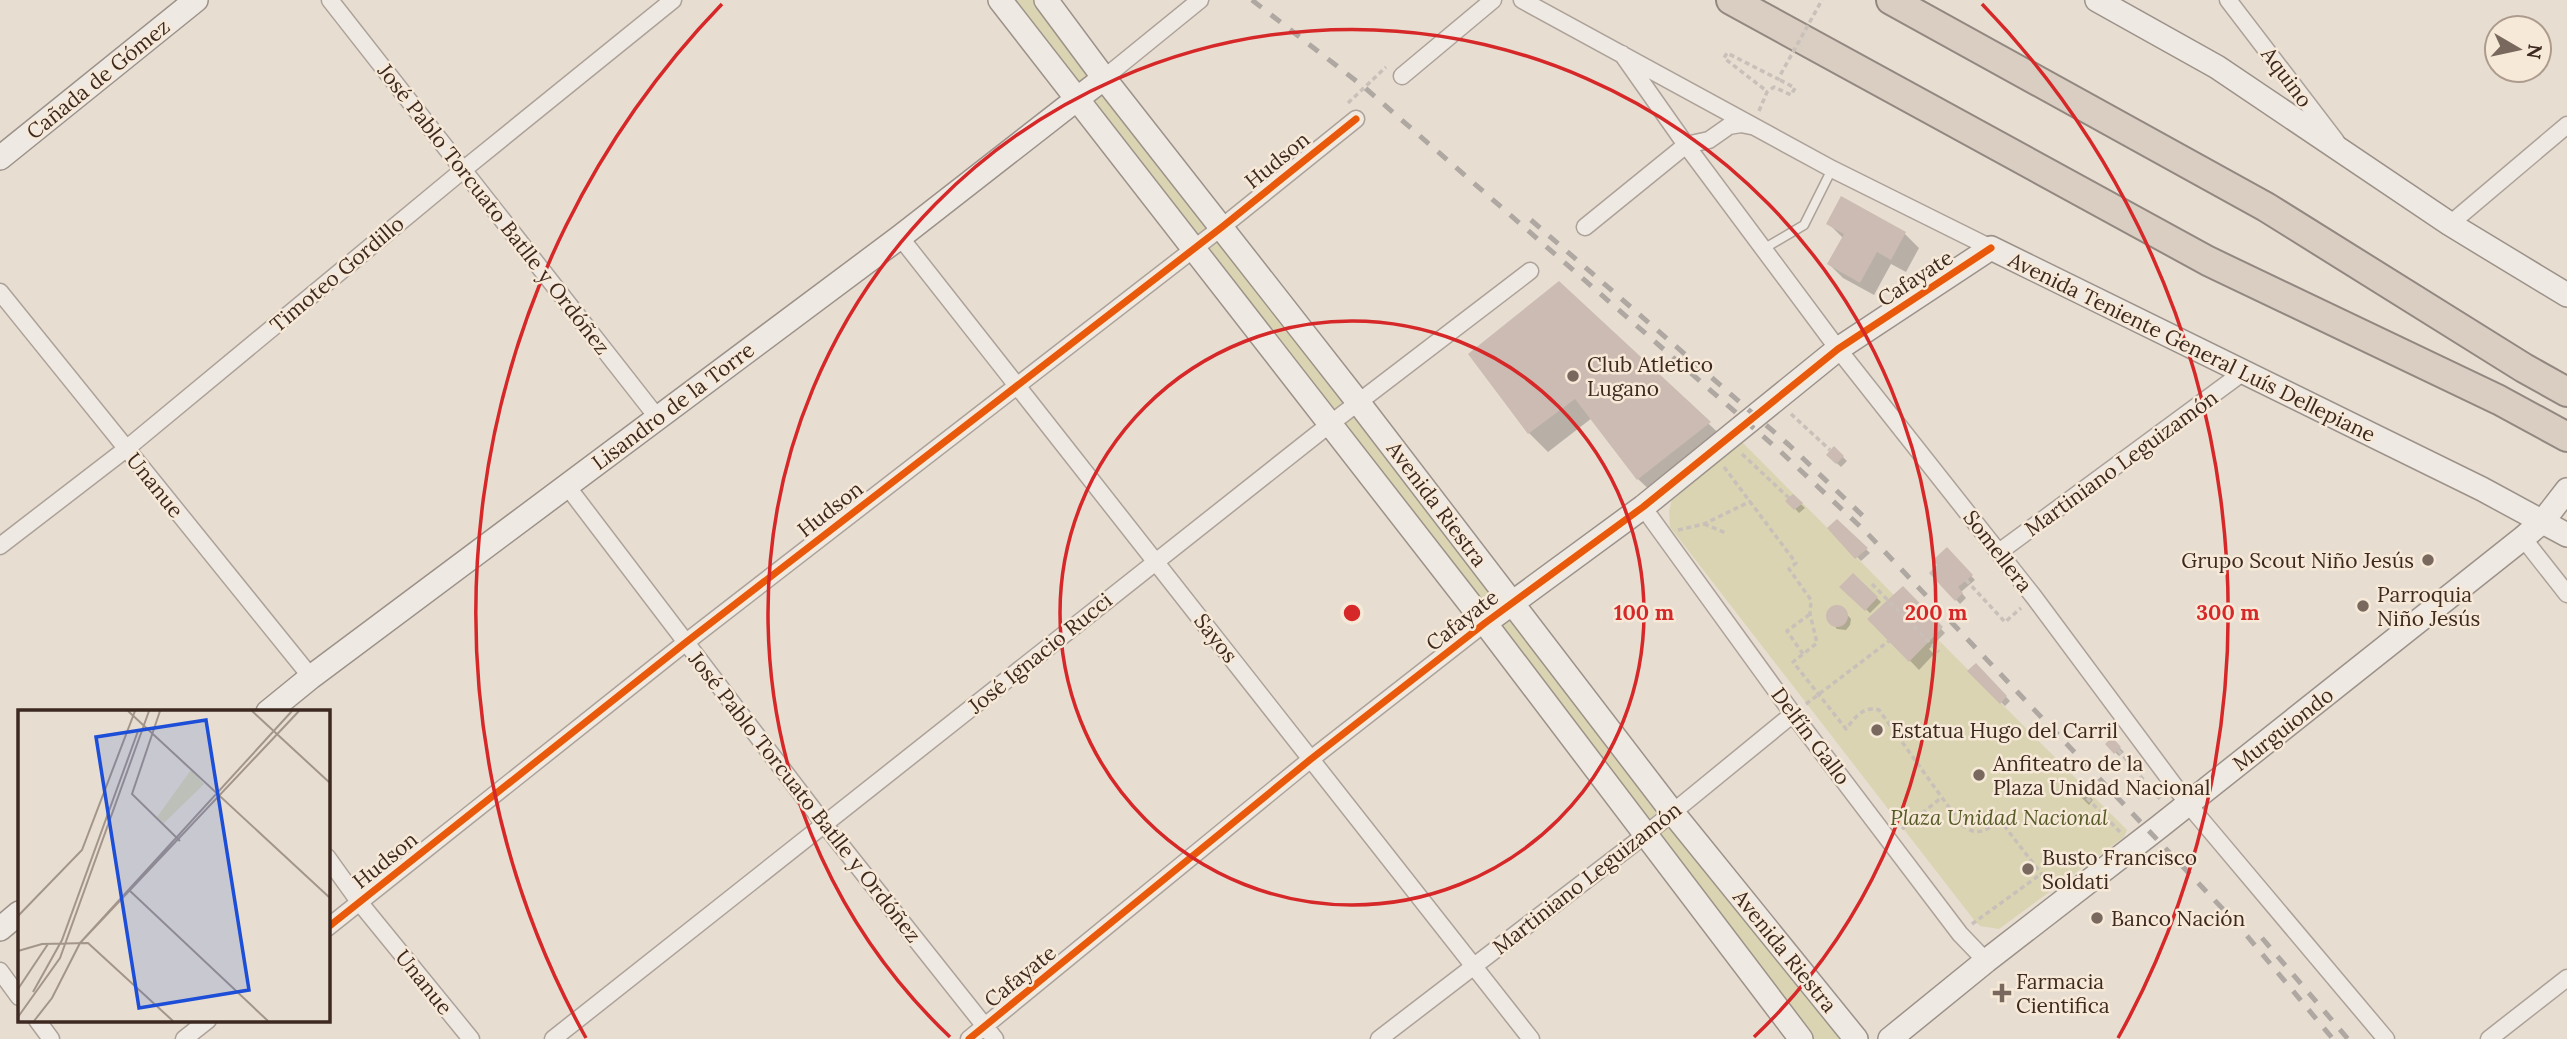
<svg xmlns="http://www.w3.org/2000/svg" width="2567" height="1039" viewBox="0 0 2567 1039" font-family="Lora,serif">
<style>
.green{fill:#dad4b3}
.shadow{fill:#0003}
.building{fill:#cbbbb2}
.lines{fill:none;stroke-linecap:round;stroke-linejoin:round}
.lane-casing{stroke:#ada299;stroke-width:11}
.street-casing{stroke:#ada299;stroke-width:19}
.secondary-casing{stroke:#9c928a;stroke-width:26}
.highway-casing{stroke:#928880;stroke-width:32}
.path{stroke:#c8c0b9;stroke-width:3.5;stroke-dasharray:5 3.5;stroke-linecap:butt}
.lane{stroke:#efe9e3;stroke-width:8}
.street{stroke:#efe9e3;stroke-width:16}
.secondary{stroke:#efe9e3;stroke-width:23}
.highway{stroke:#dacdc2;stroke-width:28}
.rail{stroke:#afa8a2;stroke-width:5;stroke-dasharray:12 12;stroke-linecap:butt}
.path-bridge{stroke:#c8c0b9;stroke-width:3.5;stroke-dasharray:5 3.5;stroke-linecap:butt}
.cycleway-casing{stroke:#f7e9d8;stroke-width:11}
.cycleway{stroke:#e8590c;stroke-width:7}
.ring{fill:none;stroke:#d62828;stroke-width:3.5}
.poi-dot{fill:#78685e;stroke:#f7e9d8;stroke-width:2.5}
.labels{text-anchor:middle;dominant-baseline:central;stroke-width:5;stroke-linejoin:round;paint-order:stroke}
.street-label{font-size:21px;fill:#3d2920;stroke:#f7e9d8}
.poi-label{font-size:21px;fill:#3d2920;stroke:#f7e9d8;text-anchor:start}
.park-label{font-size:21px;font-style:italic;fill:#555a26;stroke:#f7e9d8}
.inset-road{fill:none;stroke:#a3958a;stroke-width:2}
.view{fill:#1d4ed8;fill-opacity:0.15;stroke:#1d4ed8;stroke-width:3.5}
.inset-edge{fill:none;stroke:#3d2920;stroke-width:3.5}
.centre{fill:#d62828;stroke:#f7e9d8;stroke-width:3.5}
.ring-label{font-size:21px;text-anchor:middle;font-weight:bold;fill:#d62828;stroke:#f7e9d8;stroke-width:5;stroke-linejoin:round;paint-order:stroke}
</style>
<rect width="100%" height="100%" fill="#e7ddd1"/>
<path class="green" d="M 1000,0 L 1046,0 L 1856,1039 L 1801,1039 Z
M 1742,442 L 2127,830 L 2124,837 L 1999,929 L 1980,926 L 1974,920 L 1670,527 L 1669,511 L 1672,500 Z"/>
<path class="shadow" d="M 1842,198 L 1905,234 L 1919,248 L 1906,272 L 1891,264 L 1874,295 L 1843,278 L 1829,264 L 1843,238 L 1828,223 Z
M 1559,283 L 1728,442 L 1657,497 L 1638,479 L 1592,418 L 1548,452 L 1529,433 L 1470,354 Z
M 1835,449 L 1847,461 L 1841,467 L 1828,455 Z
M 1793,496 L 1805,508 L 1799,513 L 1788,501 Z
M 1837,521 L 1870,553 L 1861,561 L 1829,528 Z
M 1947,550 L 1975,580 L 1961,592 L 1966,598 L 1960,604 L 1931,573 L 1939,565 Z
M 1853,575 L 1881,602 L 1870,613 L 1842,587 Z
M 1903,588 L 1945,633 L 1929,649 L 1934,654 L 1919,670 L 1870,619 Z
M 1834,607 L 1840,607 L 1851,619 L 1850,625 L 1846,630 L 1837,629 L 1827,616 L 1829,611 Z
M 1976,665 L 2010,701 L 2005,706 L 1970,671 Z
M 2112,740 L 2124,752 L 2119,756 L 2107,744 Z
M 2083,789 L 2093,800 L 2089,805 L 2078,794 Z"/>
<path class="building" d="M 1841,196 L 1906,232 L 1891,260 L 1877,252 L 1860,283 L 1827,264 L 1844,234 L 1826,224 Z
M 1559,281 L 1711,422 L 1637,480 L 1575,399 L 1528,434 L 1468,354 Z
M 1834,446 L 1844,456 L 1836,464 L 1826,455 Z
M 1793,494 L 1803,503 L 1794,510 L 1785,501 Z
M 1837,519 L 1868,548 L 1855,559 L 1827,528 Z
M 1947,547 L 1973,575 L 1958,587 L 1963,593 L 1955,601 L 1929,573 L 1937,565 L 1933,560 Z
M 1853,573 L 1878,597 L 1865,611 L 1839,587 Z
M 1903,586 L 1943,627 L 1909,662 L 1867,619 Z
M1826 616a11 11 0 1 1 22 0a11 11 0 1 1-22 0Z
M 1976,663 L 2007,696 L 2000,704 L 1967,671 Z
M 2112,737 L 2121,747 L 2114,754 L 2105,744 Z"/>
<g class="lines">
<defs>
<path id="lane" d="M 1765,248 L 1804,225 L 1832,169"/>
<path id="street" d="M 330,0 L 657,417
M 1522,0 L 1832,169 L 1991,248
M 2228,0 L 2336,141
M 1622,54 L 1686,145 L 1838,349 L 2034,597 L 2188,804 L 2386,1039
M 1402,76 L 1493,0
M 1104,78 L 1200,0
M 2450,224 L 2567,125
M 1585,227 L 1686,145 L 1709,140 L 1729,126 L 1741,124 L 1751,126
M 900,237 L 1531,1039
M 0,292 L 311,677
M 567,486 L 825,825 L 995,1039
M 1643,507 L 1793,714 L 1960,934 L 1986,961
M 2523,538 L 2567,594
M 0,546 L 126,449 L 463,170 L 673,0
M 1999,552 L 2242,373
M 327,857 L 360,903 L 471,1039
M 327,928 L 685,643 L 1222,227 L 1356,119
M 0,971 L 19,997
M 37,1020 L 51,1039
M 184,1039 L 208,1020
M 553,1039 L 1330,424 L 1530,271
M 969,1039 L 1311,759 L 1485,623
M 1379,1039 L 1645,835 L 1793,714
M 2489,1039 L 2567,978"/>
<path id="secondary" d="M 1000,0 L 1485,623 L 1801,1039
M 1046,0 L 1104,78 L 1358,402 L 1673,813 L 1856,1039
M 2097,0 L 2217,67 L 2450,224 L 2567,295
M 0,158 L 196,0
M 1485,623 L 1643,507 L 1838,349 L 1991,248 L 2482,489 L 2567,535
M 268,712 L 311,677 L 900,237 L 1104,78
M 0,929 L 19,913
M 1890,1039 L 1986,961 L 2159,827 L 2523,538 L 2543,521 L 2567,490"/>
<path id="highway" d="M 1731,0 L 2208,261 L 2499,400 L 2567,437
M 1891,0 L 2266,207 L 2524,368 L 2567,392"/>
</defs>
<use href="#lane" class="lane-casing"/>
<use href="#street" class="street-casing"/>
<use href="#secondary" class="secondary-casing"/>
<use href="#highway" class="highway-casing"/>
<path class="path" d="M 1348,103 L 1386,67
M 1759,111 L 1767,92 L 1774,87 L 1791,95 L 1795,88 L 1778,79
M 1791,414 L 1830,450
M 1742,454 L 1789,498
M 1724,467 L 1796,563 L 1789,569 L 1811,600 L 1810,614 L 1817,643 L 1793,662 L 1846,729 C 1855,718 1863,705 1879,710 L 1961,824 C 1976,837 1986,832 1999,819 L 2050,885
M 1704,524 L 1726,533
M 1678,530 L 1704,524 L 1751,501
M 1966,580 L 2005,622 L 2021,608
M 1872,584 L 1939,652
M 1803,654 L 1787,631 L 1810,614
M 1806,704 L 1889,641
M 2118,750 L 2160,799
M 2087,798 L 2120,832
M 1902,829 L 1941,798
M 1972,924 L 2041,874"/>
<use href="#lane" class="lane"/>
<use href="#street" class="street"/>
<use href="#secondary" class="secondary"/>
<use href="#highway" class="highway"/>
<path class="rail" d="M 1252,0 L 1364,87 L 1781,452 L 1866,532 L 2238,925 L 2333,1039
M 1531,220 L 1789,445 L 1863,516
M 2262,938 L 2348,1039"/>
<path class="path-bridge" d="M 1764,89 L 1724,58 L 1727,53 L 1778,79 L 1822,0"/>
<defs>
<path id="cycleway" d="M 327,928 L 685,643 L 1222,227 L 1356,119
M 969,1039 L 1311,759 L 1485,623 L 1643,507 L 1838,349 L 1991,248"/>
</defs>
<use href="#cycleway" class="cycleway-casing"/>
<use href="#cycleway" class="cycleway"/>
</g>
<g class="ring">
<circle cx="1352" cy="613" r="292"/>
<path d="M950 1037A584 584 0 1 1 1754 1037"/>
<path d="M586 1038A876 876 0 0 1 722 4M1982 4A876 876 0 0 1 2118 1038"/>
</g>
<g class="poi-dot">
<circle cx="1573" cy="376" r="7"/>
<circle cx="2428" cy="560" r="7"/>
<circle cx="2363" cy="606" r="7"/>
<circle cx="1877" cy="730" r="7"/>
<circle cx="1979" cy="775" r="7"/>
<circle cx="2028" cy="869" r="7"/>
<circle cx="2097" cy="918" r="7"/>
<path d="M1998.5 982.5h7v7h7v7h-7v7h-7v-7h-7v-7h7z"/>
</g>
<g class="labels">
<g class="street-label">
<text transform="translate(2287 77) rotate(53)">Aquino</text>
<text transform="translate(98 79) rotate(-39)">Cañada de Gómez</text>
<text transform="translate(1277 160) rotate(-39)">Hudson</text>
<text transform="translate(494 209) rotate(52)">José Pablo Torcuato Batlle y Ordóñez</text>
<text transform="translate(337 274) rotate(-40)">Timoteo Gordillo</text>
<text transform="translate(1915 278) rotate(-33)">Cafayate</text>
<text transform="translate(2192 347) rotate(26)">Avenida Teniente General Luís Dellepiane</text>
<text transform="translate(673 406) rotate(-37)">Lisandro de la Torre</text>
<text transform="translate(2121 463) rotate(-36)">Martiniano Leguizamón</text>
<text transform="translate(155 485) rotate(51)">Unanue</text>
<text transform="translate(1437 504) rotate(53)">Avenida Riestra</text>
<text transform="translate(830 509) rotate(-38)">Hudson</text>
<text transform="translate(1998 551) rotate(52)">Somellera</text>
<text transform="translate(1462 620) rotate(-38)">Cafayate</text>
<text transform="translate(1216 638) rotate(52)">Sayos</text>
<text transform="translate(1040 653) rotate(-39)">José Ignacio Rucci</text>
<text transform="translate(2283 729) rotate(-38)">Murguiondo</text>
<text transform="translate(1811 736) rotate(53)">Delfín Gallo</text>
<text transform="translate(805 797) rotate(52)">José Pablo Torcuato Batlle y Ordóñez</text>
<text transform="translate(385 860) rotate(-39)">Hudson</text>
<text transform="translate(1587 878) rotate(-38)">Martiniano Leguizamón</text>
<text transform="translate(1785 951) rotate(51)">Avenida Riestra</text>
<text transform="translate(1020 976) rotate(-39)">Cafayate</text>
<text transform="translate(424 982) rotate(51)">Unanue</text>
</g>
<g class="poi-label">
<text x="1587" y="364">Club Atletico<tspan x="1587" dy="24">Lugano</tspan></text>
<text x="2414" y="560" text-anchor="end">Grupo Scout Niño Jesús</text>
<text x="2377" y="594">Parroquia<tspan x="2377" dy="24">Niño Jesús</tspan></text>
<text x="1891" y="730">Estatua Hugo del Carril</text>
<text x="1993" y="763">Anfiteatro de la<tspan x="1993" dy="24">Plaza Unidad Nacional</tspan></text>
<text x="2042" y="857">Busto Francisco<tspan x="2042" dy="24">Soldati</tspan></text>
<text x="2111" y="918">Banco Nación</text>
<text x="2016" y="981">Farmacia<tspan x="2016" dy="24">Cientifica</tspan></text>
</g>
<g class="park-label">
<text x="1999" y="817">Plaza Unidad Nacional</text>
</g>
</g>
<g transform="translate(18 710)">
<rect width="312" height="312" fill="#e7ddd1"/>
<path d="M 173,60 L 186,74 L 146,113 L 139,107 Z" fill="#dad4b3"/>
<path class="inset-road" d="M 110,1 L 312,188M 142,1 L 114,84 L 162,131M 234,1 L 312,73M 111,180 L 250,311M 0,206 L 64,140 L 117,1M 62,233 L 281,1M 62,233 L 274,1M 0,241 L 24,234 L 70,233 L 155,311M 0,279 L 30,234M 15,282 L 44,230 L 120,21M 0,307 L 42,248 L 131,1M 16,311 L 34,288 L 62,233"/>
<path class="view" d="M 188,10 L 231,280 L 121,298 L 78,27 Z"/>
<rect width="312" height="312" class="inset-edge"/>
</g>
<circle cx="1352" cy="613" r="10" class="centre"/>
<g class="ring-label">
<text x="1644" y="620">100 m</text>
<text x="1936" y="620">200 m</text>
<text x="2228" y="620">300 m</text>
</g>
<g transform="translate(2518 49) rotate(99)"><circle r="33" fill="#f7e9d8" stroke="#ad9c8e" stroke-width="2"/>
<path d="M0-5L12 26L0 18L-12 26Z" fill="#78685e"/>
<text y="-10" font-size="19" font-weight="bold" text-anchor="middle" fill="#3d2920">N</text>
</g>
</svg>
